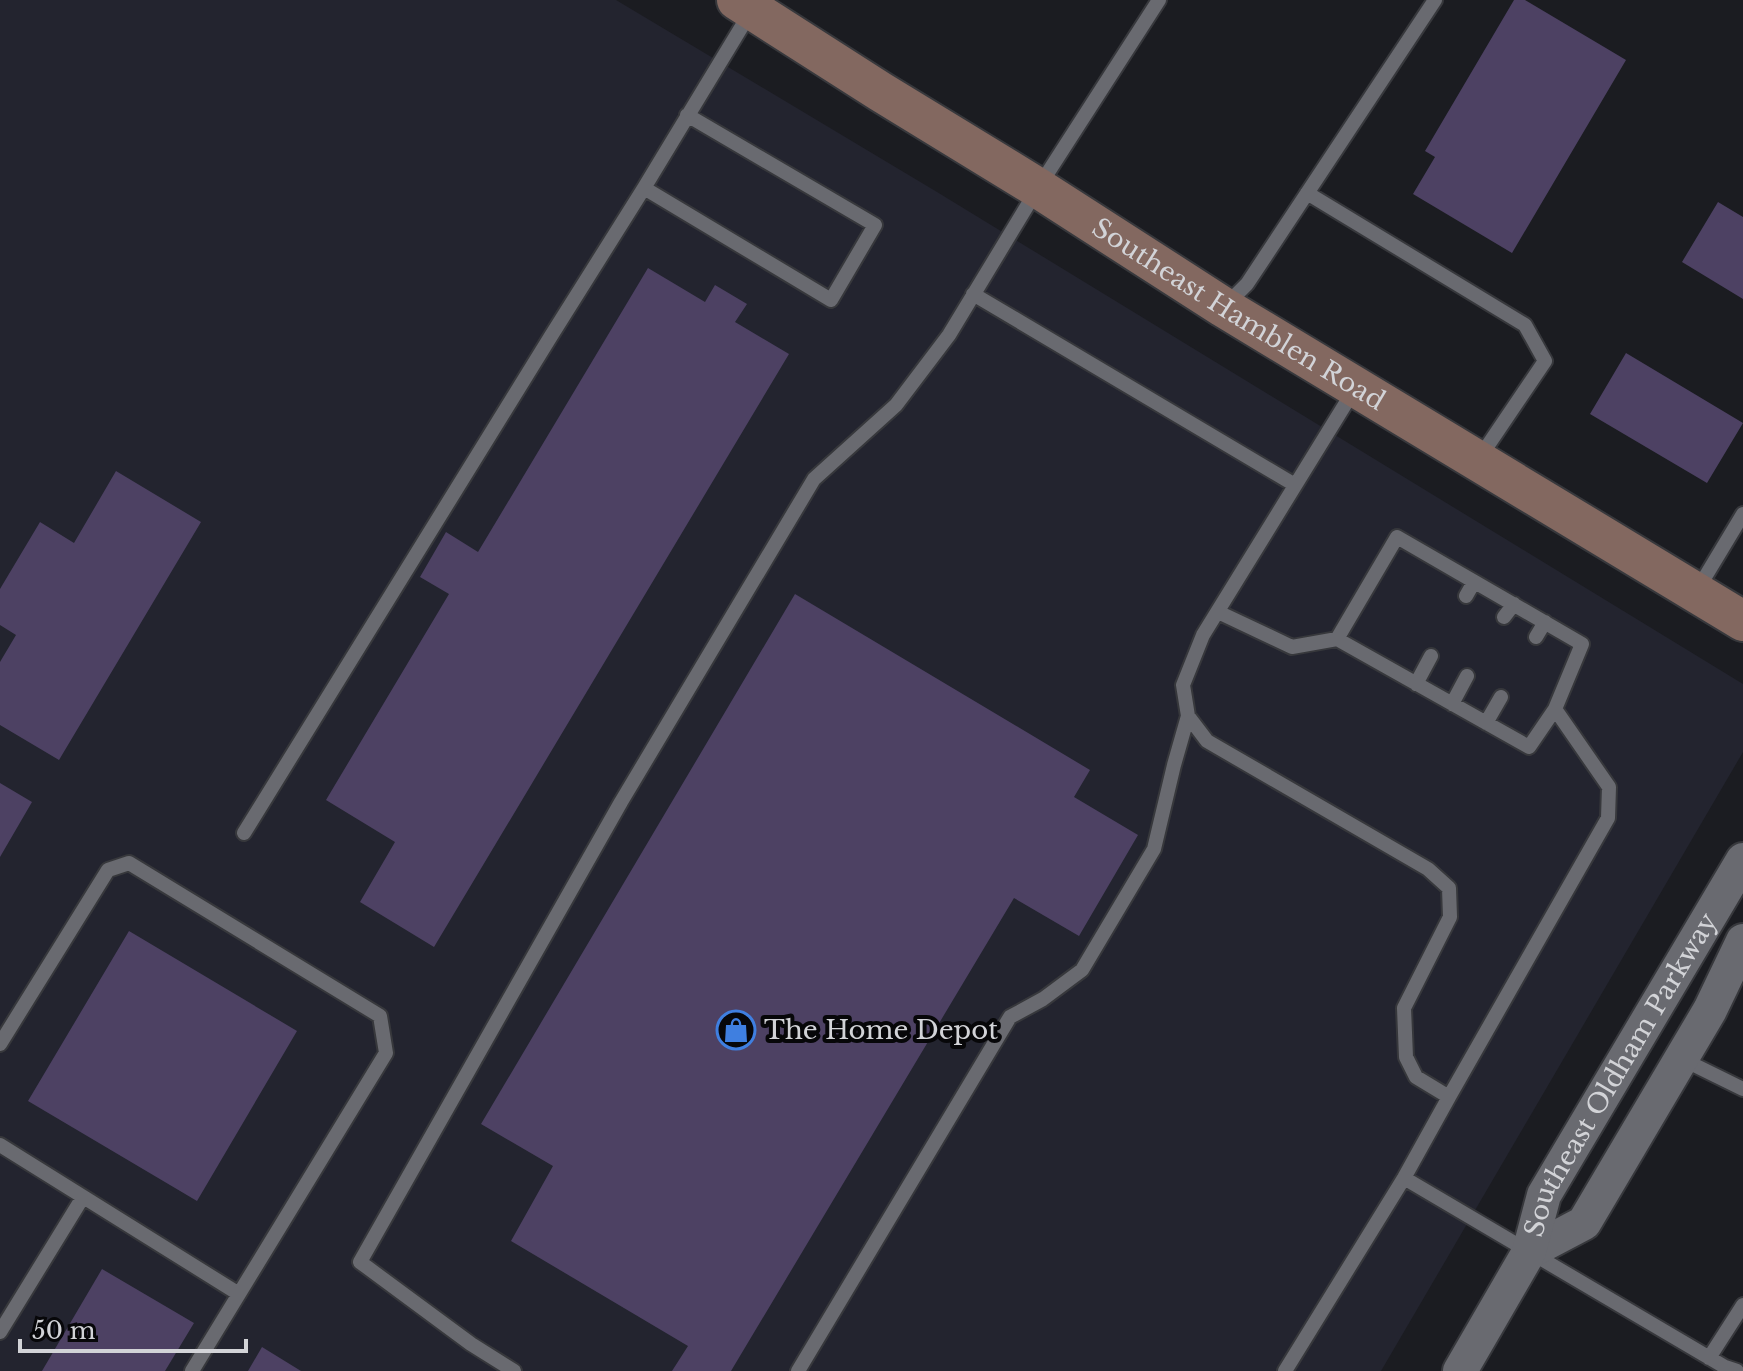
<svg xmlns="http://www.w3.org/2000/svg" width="1743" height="1371" viewBox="0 0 1743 1371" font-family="'Libre Baskerville',serif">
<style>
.built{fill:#23242f}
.building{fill:#4d4163}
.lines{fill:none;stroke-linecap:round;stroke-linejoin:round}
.service-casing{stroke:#37383c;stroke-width:18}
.tertiary-casing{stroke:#37383c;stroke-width:38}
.secondary-casing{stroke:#37383c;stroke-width:44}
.service{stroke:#696a70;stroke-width:14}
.tertiary{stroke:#696a70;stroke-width:34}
.secondary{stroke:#836860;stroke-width:40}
.labels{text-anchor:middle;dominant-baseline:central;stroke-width:8;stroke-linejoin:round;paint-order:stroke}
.street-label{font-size:26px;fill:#d2d3d7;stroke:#070709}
.poi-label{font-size:26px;fill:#d2d3d7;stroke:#070709;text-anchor:start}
</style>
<rect width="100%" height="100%" fill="#1b1c21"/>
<path class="built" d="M 0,0 L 616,0 L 937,192 L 1743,684 L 1743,752 L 1381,1371 L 0,1371 Z"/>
<path class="building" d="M 1514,0 L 1525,0 L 1626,60 L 1512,253 L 1413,194 L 1435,157 L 1425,151 Z
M 1718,202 L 1743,217 L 1743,299 L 1682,262 Z
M 648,268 L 705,302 L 715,285 L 747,304 L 735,322 L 789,354 L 434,947 L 360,902 L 395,842 L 326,800 L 449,594 L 420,577 L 446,532 L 478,552 Z
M 1626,353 L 1743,423 L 1707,483 L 1590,414 Z
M 116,471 L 201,522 L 59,760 L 0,725 L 0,662 L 16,635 L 0,625 L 0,589 L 40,522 L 74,543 Z
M 795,594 L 1090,770 L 1074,797 L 1138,835 L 1079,936 L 1014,898 L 731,1371 L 672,1371 L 688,1346 L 511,1241 L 553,1166 L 481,1124 Z
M 0,783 L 32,802 L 0,857 Z
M 129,931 L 297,1031 L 197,1201 L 28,1101 Z
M 102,1269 L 194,1323 L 165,1371 L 42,1371 Z
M 262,1347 L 301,1371 L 248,1371 Z"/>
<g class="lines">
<defs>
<path id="service" d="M 644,188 L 831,300 L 875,225 L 687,115
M 1307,193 L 1525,325 L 1545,361 L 1478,460
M 973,294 L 1295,485
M 1225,306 L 1247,284 L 1435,0
M 1696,592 L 1743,514
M 1466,596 L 1474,582
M 1218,612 L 1292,647 L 1337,639 L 1397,537 L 1582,644 L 1555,709 L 1609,787 L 1608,818 L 1449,1097
M 1504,617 L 1514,604
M 1536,637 L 1545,622
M 1337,639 L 1529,747 L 1555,709
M 1416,684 L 1431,656
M 1452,704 L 1467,676
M 1486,723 L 1501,697
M 244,833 L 551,336 L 644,188 L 750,13
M 0,1044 L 108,870 L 129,863 L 380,1016 L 386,1053 L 192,1371
M 1682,1059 L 1743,1089
M 0,1145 L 239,1294
M 1404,1178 L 1725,1367 L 1737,1371
M 0,1332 L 83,1197
M 1709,1358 L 1743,1305
M 514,1371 L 471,1344 L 360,1262 L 621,802 L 814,479 L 896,405 L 949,335 L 1038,188 L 1159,0
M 798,1371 L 1010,1017 L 1043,999 L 1082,970 L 1154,849 L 1174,765 L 1188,716
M 1285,1371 L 1404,1178 L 1449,1097 L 1416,1077 L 1406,1057 L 1404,1008 L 1450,917 L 1449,888 L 1428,869 L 1207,741 L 1188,716 L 1183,685 L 1203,635 L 1354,390"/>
<g id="tertiary">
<path d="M 1529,1252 L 1584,1223 L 1710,1010 L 1743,941"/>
<path id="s1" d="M 1460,1371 L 1529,1252 L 1544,1195 L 1743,860"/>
</g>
<g id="secondary">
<path id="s2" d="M 737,0 L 881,92 L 1038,188 L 1223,307 L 1743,621"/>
</g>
</defs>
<use href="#service" class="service-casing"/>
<use href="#tertiary" class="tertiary-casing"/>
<use href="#secondary" class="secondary-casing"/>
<use href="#service" class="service"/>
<use href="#tertiary" class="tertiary"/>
<use href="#secondary" class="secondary"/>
</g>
<defs>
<symbol id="shop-ring" viewBox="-11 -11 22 22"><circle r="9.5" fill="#070709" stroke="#3f7fe0" stroke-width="1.5"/><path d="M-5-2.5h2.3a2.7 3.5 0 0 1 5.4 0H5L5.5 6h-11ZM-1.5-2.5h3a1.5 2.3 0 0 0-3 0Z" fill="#3f7fe0"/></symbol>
</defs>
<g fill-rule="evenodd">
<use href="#shop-ring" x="714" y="1008" width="44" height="44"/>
</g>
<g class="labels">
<g class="street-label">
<text stroke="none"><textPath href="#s2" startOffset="592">Southeast Hamblen Road</textPath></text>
<text stroke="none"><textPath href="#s1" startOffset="338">Southeast Oldham Parkway</textPath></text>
</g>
<g class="poi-label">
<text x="764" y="1030">The Home Depot</text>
</g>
</g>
<path d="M20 1339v12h226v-12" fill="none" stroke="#d2d3d7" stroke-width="4"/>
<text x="32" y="1339" font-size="24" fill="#d2d3d7" stroke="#070709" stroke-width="6" paint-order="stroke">50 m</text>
</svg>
